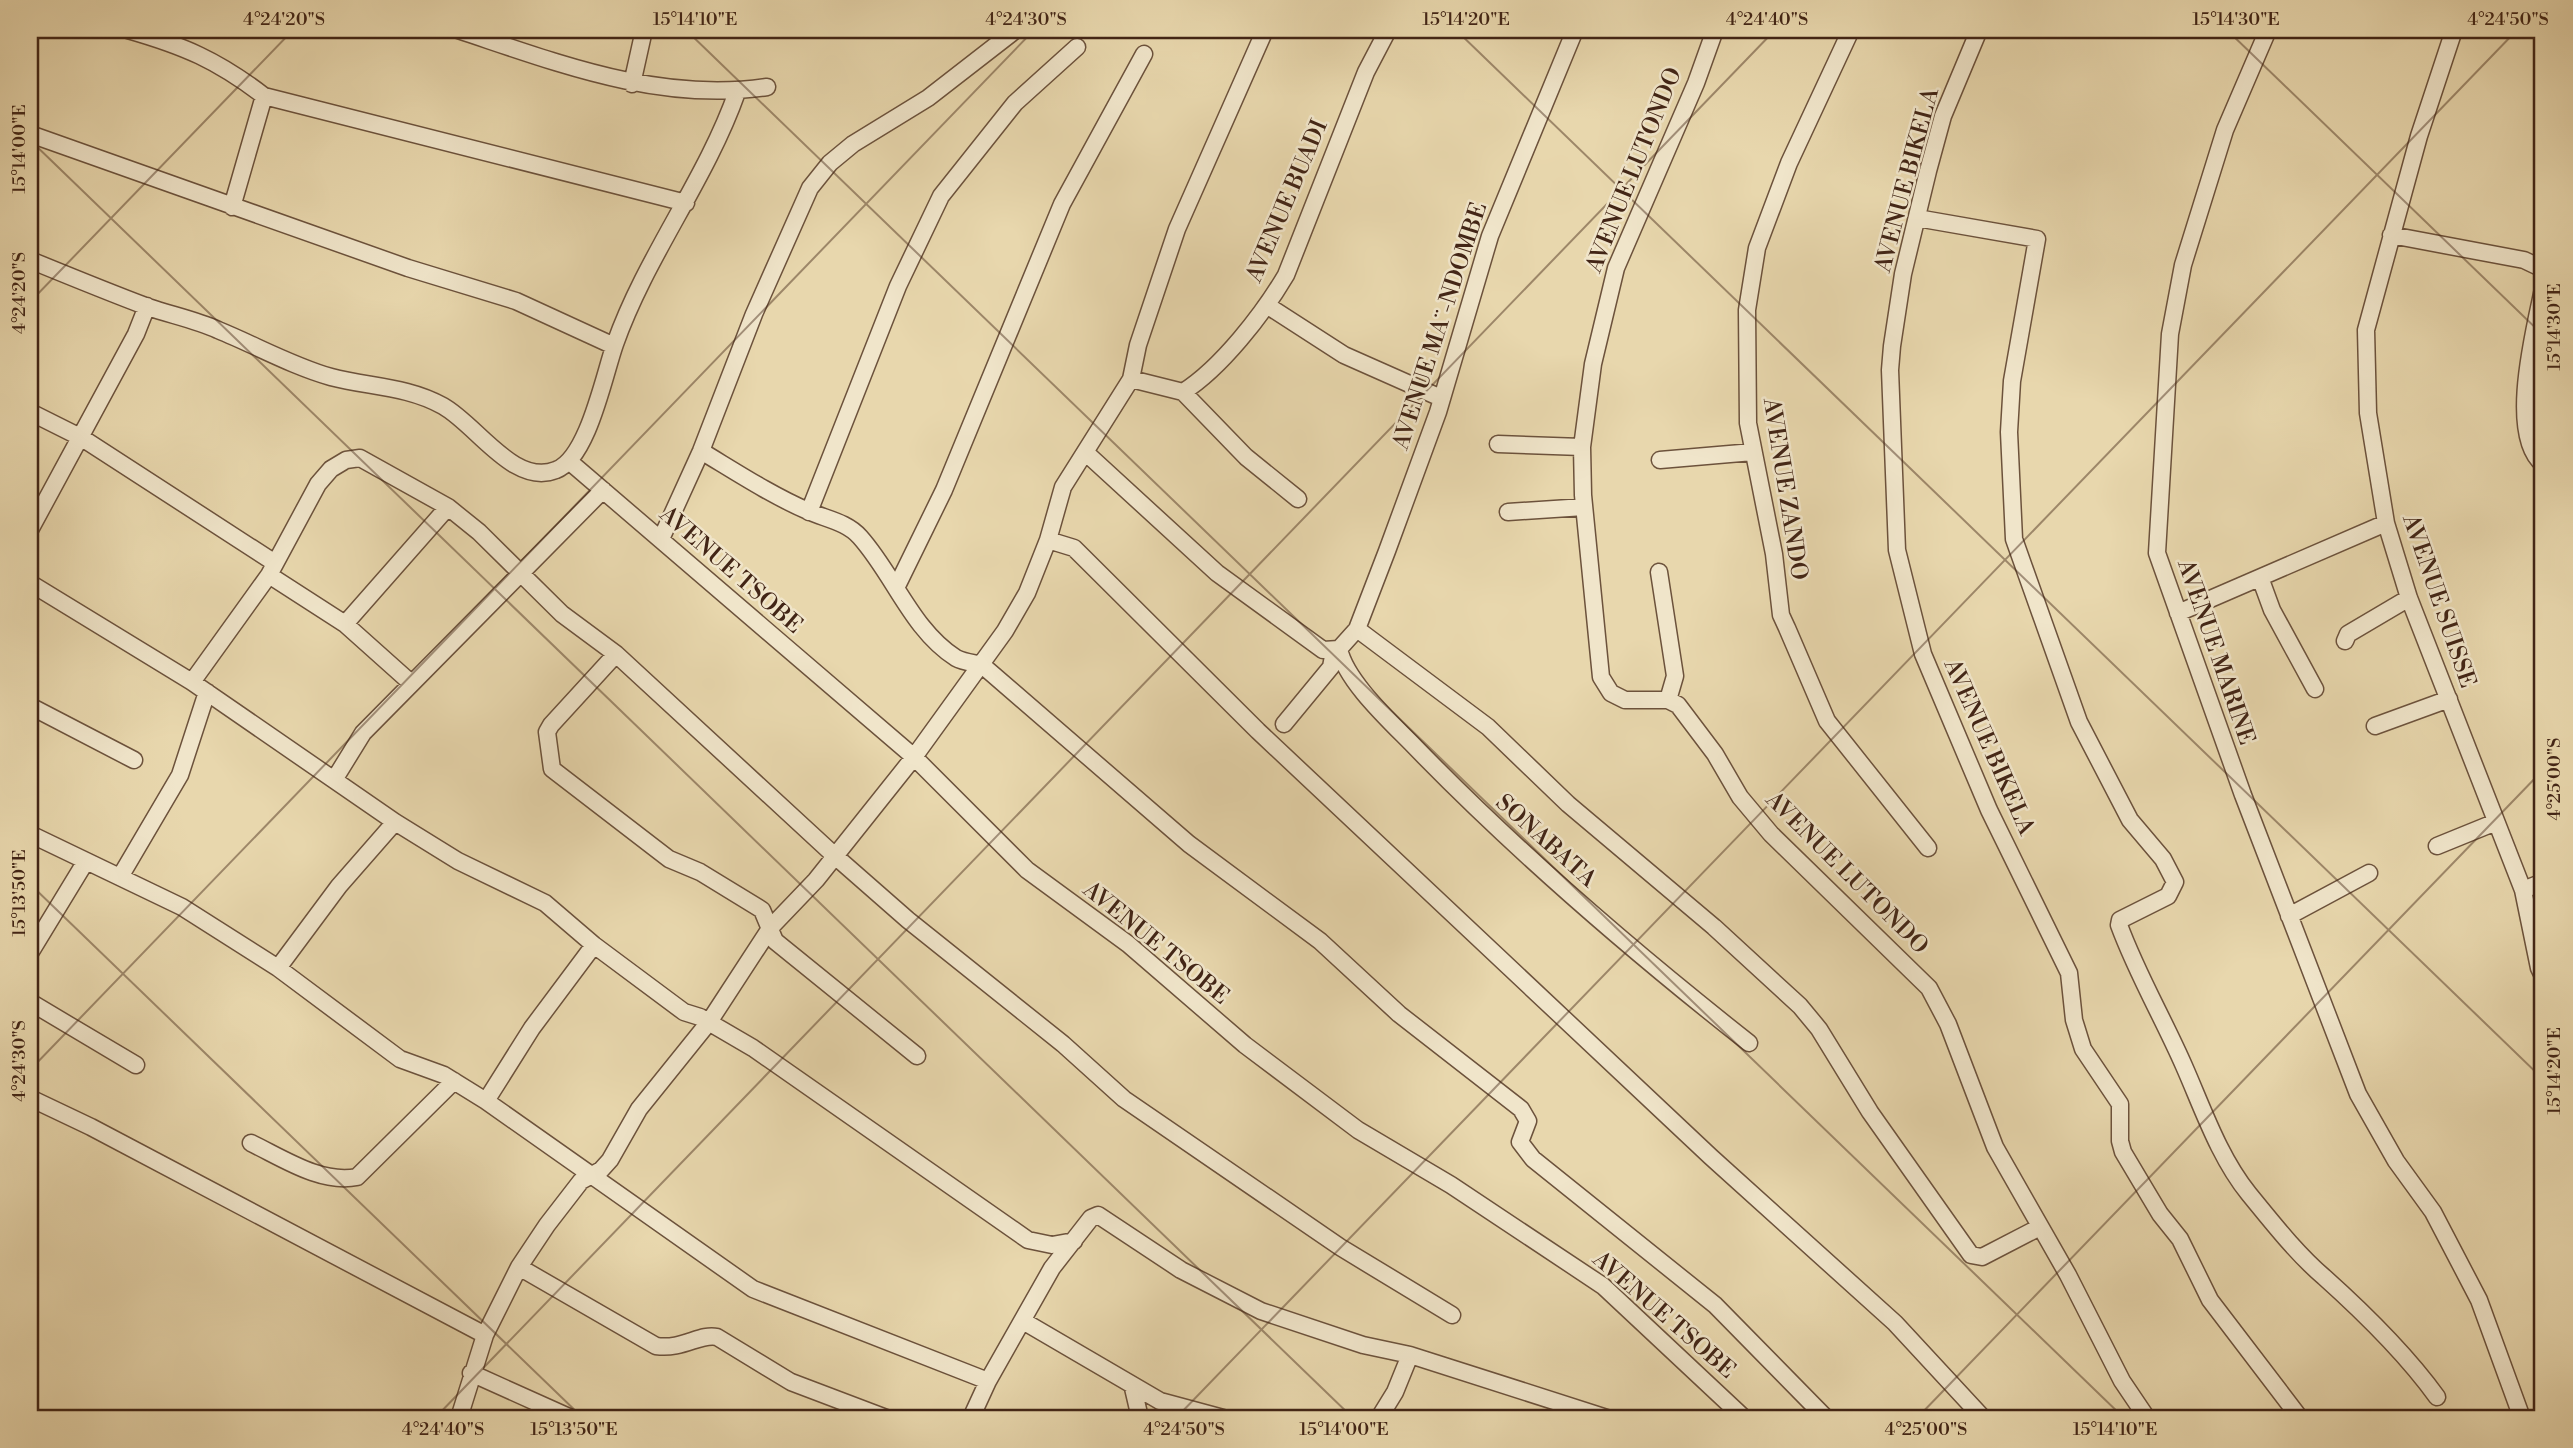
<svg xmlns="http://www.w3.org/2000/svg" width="2573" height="1448" viewBox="0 0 2573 1448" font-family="'Libre Bodoni',serif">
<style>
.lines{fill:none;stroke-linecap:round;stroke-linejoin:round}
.minor-casing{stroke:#6c523c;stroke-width:19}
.minor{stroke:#f0e5ca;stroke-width:16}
.ticks{fill:none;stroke:#422516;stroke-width:2;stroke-opacity:0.45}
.labels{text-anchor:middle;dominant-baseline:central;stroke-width:5;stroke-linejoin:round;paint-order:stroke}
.street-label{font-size:23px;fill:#422516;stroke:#f0e5ca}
.neatline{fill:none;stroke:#422516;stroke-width:2.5}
.ticks-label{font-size:18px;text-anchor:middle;fill:#422516}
</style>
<rect width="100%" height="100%" fill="#e8d7ad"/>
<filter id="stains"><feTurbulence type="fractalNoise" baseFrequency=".00286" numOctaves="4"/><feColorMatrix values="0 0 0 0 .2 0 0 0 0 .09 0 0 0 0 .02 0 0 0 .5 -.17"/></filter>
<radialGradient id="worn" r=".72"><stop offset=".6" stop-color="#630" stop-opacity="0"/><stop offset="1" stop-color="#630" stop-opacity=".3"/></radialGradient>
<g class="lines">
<defs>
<path id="minor" d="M 128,30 C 184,46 217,60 264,96 L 686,203
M 458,30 C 558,63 659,103 767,87
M 1715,30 L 1696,83 L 1616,268 L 1593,364 L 1582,447 L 1583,495 L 1601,677 L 1611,693 L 1625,700 L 1668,700 L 1678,705 L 1715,754 L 1740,797 L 1771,834 L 1929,988 L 1948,1024 L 1995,1147 L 2068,1275 L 2122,1381 L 2147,1418
M 1851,30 L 1789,163 L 1757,248 L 1747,310 L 1748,423 L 1774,554 L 1781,615 L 1787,628 L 1827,721 L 1928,848
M 1979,30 L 1943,116 L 1928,171 L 1903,274 L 1892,346 L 1890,370 L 1897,550 L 1923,654 L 1989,810 L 2069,973 L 2074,1020 L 2083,1049 L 2120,1104 L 2120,1141 L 2123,1152 L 2160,1214 L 2180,1239 L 2210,1300 L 2300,1418
M 2268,30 L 2225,130 L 2183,265 L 2170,334 L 2157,553 L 2243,795 L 2358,1094 L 2396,1161 L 2433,1212 L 2479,1300 L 2522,1418
M 2454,30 L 2419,136 L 2366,330 L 2368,413 L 2386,523 L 2409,598 L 2523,890 L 2539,968 L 2543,976
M 632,84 L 644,30
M 30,134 L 408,268 L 516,301 L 614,346
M 232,207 L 264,96
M 1917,218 L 2037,239 L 2012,381 L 2009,432 L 2014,539 L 2079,722 L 2130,820 L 2163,859 L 2175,882 L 2168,896 L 2120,920 L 2119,925 C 2137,974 2163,1018 2184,1066 C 2203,1109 2219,1157 2249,1194 C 2272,1222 2296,1253 2324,1277 C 2363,1312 2406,1354 2437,1397
M 2391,235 L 2524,260 L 2543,269
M 30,260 C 69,276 108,292 148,307 C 171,315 196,320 218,330 C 255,345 292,366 331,377 C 369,387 407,386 443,406 C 477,425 514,487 556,470 C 588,458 604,375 615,344 C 646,256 706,180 737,92
M 2543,289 C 2535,328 2507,435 2543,464
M 1268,306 L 1344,355 L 1441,398
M 1131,379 L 1183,392 C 1221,368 1263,314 1286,275 L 1366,72 L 1388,30
M 1183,392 L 1246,457 L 1298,499
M 30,412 L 82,438 L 275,563
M 1498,444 L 1582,447
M 701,451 C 736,472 771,495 808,511 C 826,519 847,522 860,537 C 894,575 912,630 956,658 C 963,662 974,663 982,665 L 1189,844 L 1320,941 L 1399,1014 L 1521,1109 L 1528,1121 L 1520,1142 L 1533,1159 L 1715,1305 L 1826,1418
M 1085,452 L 1217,573 L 1323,650 L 1339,649 L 1357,629 L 1387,551 L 1438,412 L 1490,236 L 1575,30
M 1660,460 L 1753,452
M 570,462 L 914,757 L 1027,870 L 1128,944 L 1245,1045 L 1358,1130 L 1451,1185 L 1603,1286 L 1744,1418
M 809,512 L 898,286 L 941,196 L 1015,103 L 1077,47
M 1508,512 L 1584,507
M 30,530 L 136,334 L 147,306
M 661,539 L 701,451 L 754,314 L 810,188 L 830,163 L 853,144 L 928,98 L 1013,32
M 1048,540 L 1074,548 L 1258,731 L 1711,1157 L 1895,1323 L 1983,1418
M 1659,572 L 1675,676 L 1668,700
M 269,575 L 345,624 L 411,683
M 2261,580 L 2272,610 L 2315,689
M 30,583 L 192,682 L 395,822 L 458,861 L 545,903 L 594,945 L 684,1012 L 700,1017 L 753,1048 L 1028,1240 L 1052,1245 L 1074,1241
M 897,586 L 944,490 L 1062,204 L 1144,54
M 2178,613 L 2386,523
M 345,624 L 448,507
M 1357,629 L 1488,727 L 1568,804 L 1714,927 L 1800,1006 L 1819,1029 L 1870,1112 L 1971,1255 L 1982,1257 L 2040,1227
M 2345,641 L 2348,634 L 2409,598
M 1339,649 C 1346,682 1392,723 1416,748 C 1520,855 1632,951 1749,1043
M 616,654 L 551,725 L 547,732 L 552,769 L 669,859 L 700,872 L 762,910 L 775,941 L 917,1056
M 192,682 L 269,575 L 318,484 L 331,469 L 346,460 L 360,458 L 448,507 L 479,532 L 562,614 L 616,654 L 835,856 L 908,920 L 1063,1044 L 1124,1099 L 1340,1247 L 1452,1315
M 30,706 L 134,760
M 1284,724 L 1331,667 L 1334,651
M 2375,726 L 2449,699
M 334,780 L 363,733 L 603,490
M 30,834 L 182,907 L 278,968 L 400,1059 L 444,1075 L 486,1101 L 753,1289 L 988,1381
M 2437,846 L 2496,822
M 120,877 L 180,775 L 207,692
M 2523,890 L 2543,882
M 2289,916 L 2369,873
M 30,953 L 86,861
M 278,968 L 339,886 L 395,822
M 30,1002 L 136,1065
M 30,1098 L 91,1127 L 485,1335
M 486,1101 L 532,1028 L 594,945
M 251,1143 C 284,1159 321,1184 357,1177 L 454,1081
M 519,1267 L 656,1346 C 683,1350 700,1333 717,1337 L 791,1382 L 886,1418
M 1023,1321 L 1160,1401 L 1223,1418
M 471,1373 L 571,1418
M 1133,1388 L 1140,1418
M 459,1418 L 485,1335 L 519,1267 L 547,1225 L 581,1181 L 601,1170 L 610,1160 L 639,1109 L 709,1022 L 771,927 L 816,880 L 914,757 L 1005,631 L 1027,593 L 1048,540 L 1063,487 L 1131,379 L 1138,345 L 1177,229 L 1265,30
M 971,1418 L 988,1381 L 1052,1268 L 1091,1218 L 1098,1215 L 1181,1270 L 1261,1311 L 1363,1345 L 1410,1355 L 1607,1418
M 1379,1418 L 1395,1392 L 1410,1355"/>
</defs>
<use href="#minor" class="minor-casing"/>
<use href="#minor" class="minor"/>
</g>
<path class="ticks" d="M 686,30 L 2124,1418M 1456,30 L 2543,1079M 2227,30 L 2543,335M 30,140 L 1353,1418M 30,302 L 293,30M 30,884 L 583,1418M 30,1070 L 1034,30M 435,1418 L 1775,30M 1176,1418 L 2517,30M 1917,1418 L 2543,770"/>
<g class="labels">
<g class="street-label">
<text transform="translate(1634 170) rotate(-68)">AVENUE LUTONDO</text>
<text transform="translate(1907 180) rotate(-75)">AVENUE BIKELA</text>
<text transform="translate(1287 201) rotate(-67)">AVENUE BUADI</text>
<text transform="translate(1440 326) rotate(-72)">AVENUE MA¨-NDOMBE</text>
<text transform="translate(1785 489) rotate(81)">AVENUE ZANDO</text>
<text transform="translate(731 570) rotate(41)">AVENUE TSOBE</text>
<text transform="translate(2439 601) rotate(71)">AVENUE SUISSE</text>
<text transform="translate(2216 652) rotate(71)">AVENUE MARINE</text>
<text transform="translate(1989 747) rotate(66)">AVENUE BIKELA</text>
<text transform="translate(1546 841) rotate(42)">SONABATA</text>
<text transform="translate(1847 873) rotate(45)">AVENUE LUTONDO</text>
<text transform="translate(1156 943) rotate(39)">AVENUE TSOBE</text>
<text transform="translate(1664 1315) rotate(41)">AVENUE TSOBE</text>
</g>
</g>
<rect width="2573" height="1448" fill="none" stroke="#e8d7ad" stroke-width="77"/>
<rect x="38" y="38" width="2496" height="1372" class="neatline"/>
<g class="ticks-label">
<text x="284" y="25">4°24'20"S</text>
<text x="695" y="25">15°14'10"E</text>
<text x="1026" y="25">4°24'30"S</text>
<text x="1466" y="25">15°14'20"E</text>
<text x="1767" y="25">4°24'40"S</text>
<text x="2236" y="25">15°14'30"E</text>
<text x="2508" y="25">4°24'50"S</text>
<text transform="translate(19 149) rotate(-90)" y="6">15°14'00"E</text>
<text transform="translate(19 293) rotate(-90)" y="6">4°24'20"S</text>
<text transform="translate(2554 327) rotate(-90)" y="6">15°14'30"E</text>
<text transform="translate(2554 779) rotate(-90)" y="6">4°25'00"S</text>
<text transform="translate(19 893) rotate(-90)" y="6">15°13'50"E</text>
<text transform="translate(19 1061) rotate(-90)" y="6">4°24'30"S</text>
<text transform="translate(2554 1071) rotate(-90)" y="6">15°14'20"E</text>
<text x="443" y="1435">4°24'40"S</text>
<text x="574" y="1435">15°13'50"E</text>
<text x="1184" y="1435">4°24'50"S</text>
<text x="1344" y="1435">15°14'00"E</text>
<text x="1926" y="1435">4°25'00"S</text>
<text x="2115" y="1435">15°14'10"E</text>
</g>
<rect width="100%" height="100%" filter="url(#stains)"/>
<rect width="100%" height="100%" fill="url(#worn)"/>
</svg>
